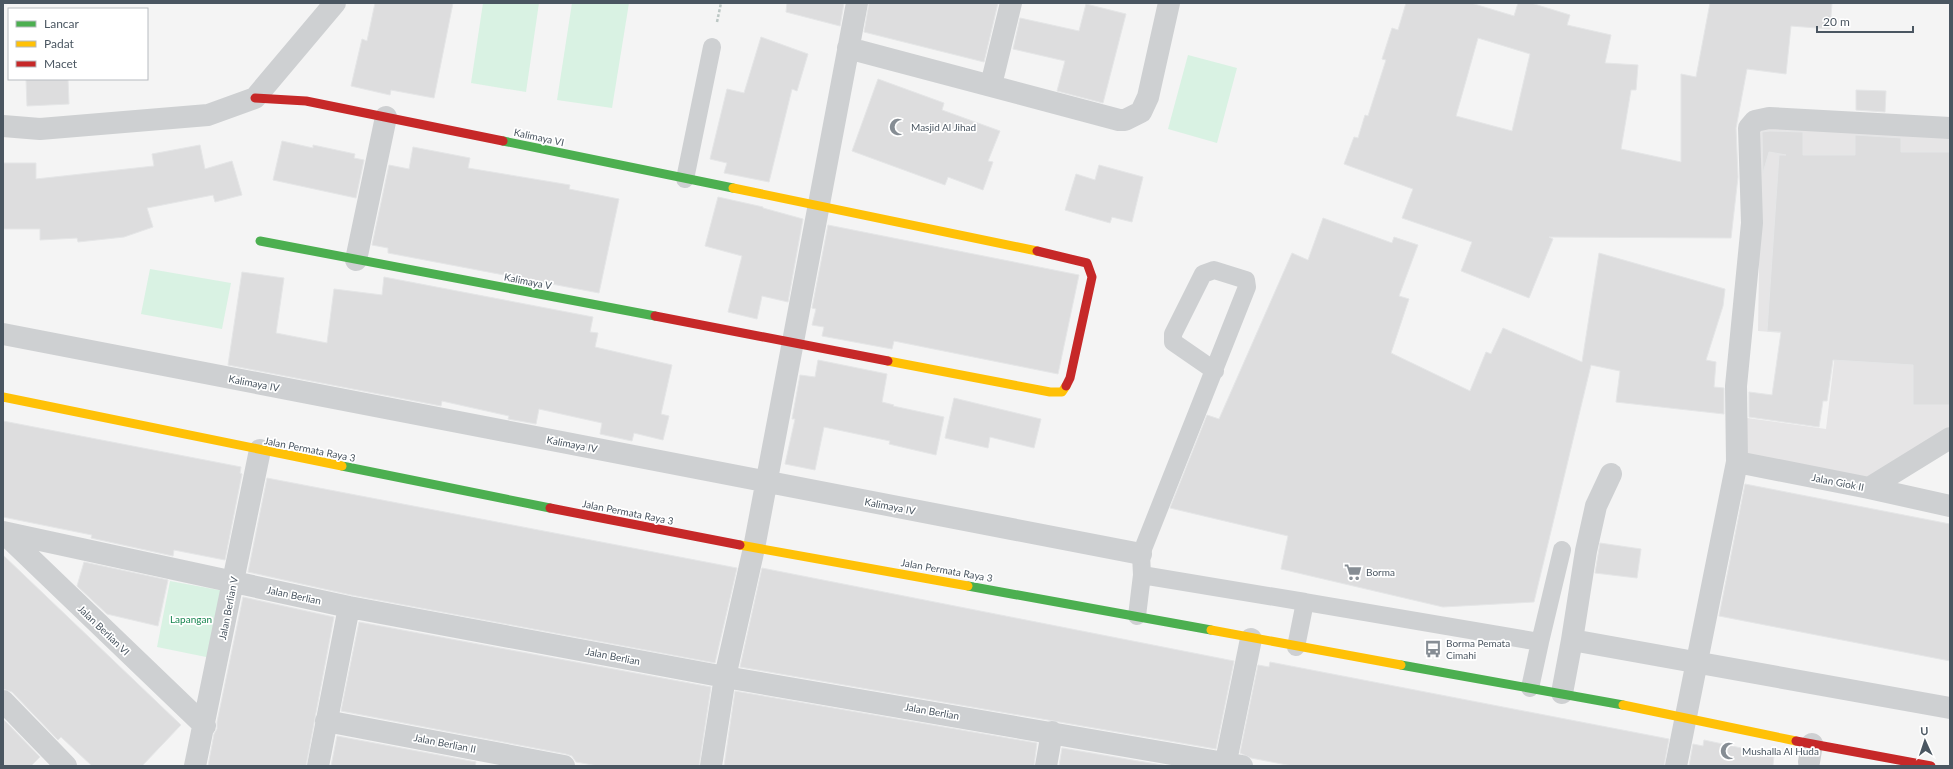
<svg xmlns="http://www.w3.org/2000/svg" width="1953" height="769" font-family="Lato,sans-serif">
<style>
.education{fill:#e6e5e6}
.green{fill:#d9f2e3}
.building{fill:#ddddde;stroke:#e5e6e7;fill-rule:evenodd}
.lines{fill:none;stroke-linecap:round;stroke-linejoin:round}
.path{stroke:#bcc7c4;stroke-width:2.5;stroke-dasharray:3 2;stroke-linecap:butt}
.lane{stroke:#ced0d2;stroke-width:18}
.street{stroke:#ced0d2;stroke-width:22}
.fast{stroke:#4caf50;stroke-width:9}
.slow{stroke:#ffc107;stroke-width:9}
.jam{stroke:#c62828;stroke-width:9}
.labels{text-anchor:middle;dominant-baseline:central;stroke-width:3.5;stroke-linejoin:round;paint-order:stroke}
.poi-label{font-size:10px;fill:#4a5661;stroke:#fff;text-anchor:start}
.street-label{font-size:10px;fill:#4a5661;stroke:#fff}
.park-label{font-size:10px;fill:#17864f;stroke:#fff}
</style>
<rect width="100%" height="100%" fill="#f4f4f4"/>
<path class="education" d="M1754 125 1950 133V426L1867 478 1746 455 1747 418 1826 429 1837 337 1758 331 1759 270 1756 236Z"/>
<path class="green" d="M483 3H539L526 92 471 83Z
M572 3H629L612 108 557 100Z
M1188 55 1237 68 1217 143 1168 129Z
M150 269 231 283 222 329 141 314Z
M170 581 224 591 211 658 157 647Z"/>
<path class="building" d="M375 3H453L434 98 391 90 390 95 351 86 362 39 367 41Z
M787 3H844L840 26 786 12Z
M869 3H998L984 62 864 32Z
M1406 3H1471L1514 16 1518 3H1531L1570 15 1567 25 1611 35 1605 63 1638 65 1636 90H1631L1621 149 1681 162V74L1696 77 1710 3H1832L1830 29 1791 26 1786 74 1747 69 1736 128 1738 177 1731 238 1549 237 1553 239 1529 298 1461 271 1472 242 1402 218 1413 189 1344 164 1354 137 1358 138 1365 115 1368 116 1386 60 1382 59 1392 28 1398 30ZM1478 38 1530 54 1512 131 1456 116Z
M1086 4 1126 14 1103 103 1057 91 1065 61 1013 49 1020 18 1079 31Z
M761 37 808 54 797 91 792 89 769 182 724 173 727 163 710 159 727 89 744 93Z
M26 79H68L69 104 27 106Z
M878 79 944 103 942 110 1000 131 988 161 993 162 983 190 948 177 945 185 852 151Z
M1856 90 1886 91 1885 112 1856 110Z
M1770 131 1803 132V155H1855V135L1901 138V152H1950V405H1913V365L1833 360 1827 401H1823L1819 427 1749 417V392L1772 395 1781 332 1767 331 1779 155H1786L1769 152 1763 173 1762 132Z
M282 141 313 148V145L355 154 354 158 364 160 356 198 273 180Z
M200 145 205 169 232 161 242 195 215 202 213 195 147 208 153 227 124 237 78 242 77 238 40 240V229H3V163H36V179L154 166 152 154Z
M413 147 470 158 468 168 570 185 569 189 619 199 599 293 388 253V248L372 245 389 165 409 169Z
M1099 165 1143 177 1132 222 1112 217 1110 223 1065 210 1076 174 1095 180Z
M718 197 763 207V208L803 219 788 302 762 296 757 319 728 312 742 256 705 246Z
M1323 218 1392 243 1394 237 1418 245 1399 296 1409 299 1391 353 1470 391 1486 352 1491 354 1503 328 1582 362 1599 253 1725 289 1723 306 1706 360 1716 362 1714 387 1724 388V414L1616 402 1620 371 1591 365 1534 602 1443 607 1281 569 1288 536 1170 508 1207 415 1219 419 1292 253 1308 260Z
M828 225 1079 275 1058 374 894 341 892 349 822 336 824 327 812 325 816 309 812 308Z
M242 272 284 278 276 333 327 343 334 289 382 295 384 277 593 317 590 332 598 333 595 347 672 365 661 414 669 416 663 440 634 433 632 441 600 434 602 423 539 409 536 424 508 419 509 416 442 401 441 406 228 365Z
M818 360 887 374 882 402 894 405 893 406 944 417 936 455 889 444 890 441 824 427 815 470 785 464 795 419H792L800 375 815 377Z
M954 398 1041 419 1034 448 990 437 988 448 945 438Z
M3 421 241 467 240 473 242 474 225 560 174 550 173 556 91 538 92 535 3 517Z
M267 478 737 568 715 663 351 595 248 572Z
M1745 484 1950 524V661L1719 616Z
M1600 543 1641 549 1637 578 1595 573Z
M3 555 181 725 142 766H92L61 737 58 740 12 692 3 689Z
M84 562 168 580 158 626 107 614 77 586Z
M762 568 1234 661 1216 749 740 667Z
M243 597 334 617 306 766H208L214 734 217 729V722Z
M359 622 711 687 699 766H598L576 762 572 756 566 754 341 711Z
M1270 662 1669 739 1664 766H1292L1251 758 1240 753 1258 665 1269 667Z
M735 691 1037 743 1034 766H724Z
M3 719 40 757 31 766H3Z
M337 736 476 762 475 766H331Z
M1704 740 1774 755 1773 766H1689L1693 744 1703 746Z
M1062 748 1168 766H1059Z"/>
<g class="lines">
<path class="path" d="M717 22 721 3"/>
<path class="lane" d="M685 179 712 47
M1142 575 1305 602
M1137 616 1142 575 1141 554 1247 287 1246 280 1214 270 1203 274 1173 334V342L1215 371
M1540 642 1562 550
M1296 647 1305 602 1540 642 1530 688"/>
<path class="street" d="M848 48 1119 120H1125L1141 112 1148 97 1169 3
M991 85 1011 3
M3 126 40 129 208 115 255 98 335 3
M356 260 386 117
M3 334 1141 554
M1737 462 1869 488 1950 438
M1869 488 1950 506
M3 532 349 607 725 677 1242 766
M4 533 205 726
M1572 640 1950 708
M1562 693 1572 640 1586 551 1596 506 1611 474
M3 701 66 766
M326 721 564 766
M1809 762 1812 744
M195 766 260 450
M318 766 349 607
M711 766 725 677 754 548 857 3
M1046 766 1052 732
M1225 766 1251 639
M1676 766 1737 462 1736 386 1752 223 1749 128 1755 121 1769 118 1950 128"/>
<path class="fast" d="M503 141 733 188
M260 241 655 316
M342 466 550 508
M968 586 1211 630
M1401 665 1623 705"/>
<path class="slow" d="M733 188 1037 251
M888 361 1050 392H1062L1066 386
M3 397 342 466
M740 545 968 586
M1211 630 1401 665
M1623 705 1796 741"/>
<path class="jam" d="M255 98 306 101 503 141
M1037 251 1087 263 1092 277 1070 378 1066 386
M655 316 888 361
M550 508 740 545
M1796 741 1931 766"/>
</g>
<defs>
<g id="mosque-bare" transform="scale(1.38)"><path d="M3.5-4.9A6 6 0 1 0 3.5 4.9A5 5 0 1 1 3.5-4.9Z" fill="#868d94" stroke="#fff" stroke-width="2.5" paint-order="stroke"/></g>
<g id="supermarket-bare" transform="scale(1.38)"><path d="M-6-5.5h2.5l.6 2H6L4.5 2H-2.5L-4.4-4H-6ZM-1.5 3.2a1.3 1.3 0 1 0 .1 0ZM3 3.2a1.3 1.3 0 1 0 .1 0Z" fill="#868d94" stroke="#fff" stroke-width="2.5" paint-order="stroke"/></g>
<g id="bus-bare" transform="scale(1.38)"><path d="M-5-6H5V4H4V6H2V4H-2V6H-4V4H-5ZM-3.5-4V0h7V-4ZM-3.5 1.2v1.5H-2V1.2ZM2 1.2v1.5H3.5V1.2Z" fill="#868d94" stroke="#fff" stroke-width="2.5" paint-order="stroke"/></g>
</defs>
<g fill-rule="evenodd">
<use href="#mosque-bare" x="898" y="127"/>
<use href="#supermarket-bare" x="1353" y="572"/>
<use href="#bus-bare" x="1433" y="649"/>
<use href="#mosque-bare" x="1729" y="751"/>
</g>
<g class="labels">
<g class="poi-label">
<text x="911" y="127">Masjid Al Jihad</text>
<text x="1366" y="572">Borma</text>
<text x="1446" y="643">Borma Pemata<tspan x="1446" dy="12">Cimahi</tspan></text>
<text x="1742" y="751">Mushalla Al Huda</text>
</g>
<g class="street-label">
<text transform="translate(539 137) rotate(12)">Kalimaya VI</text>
<text transform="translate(528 281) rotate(11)">Kalimaya V</text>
<text transform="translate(254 383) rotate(11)">Kalimaya IV</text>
<text transform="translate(572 444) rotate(11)">Kalimaya IV</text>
<text transform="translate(310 449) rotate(11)">Jalan Permata Raya 3</text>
<text transform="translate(1838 482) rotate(11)">Jalan Giok II</text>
<text transform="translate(890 506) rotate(11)">Kalimaya IV</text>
<text transform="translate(628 512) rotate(11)">Jalan Permata Raya 3</text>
<text transform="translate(947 570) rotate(10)">Jalan Permata Raya 3</text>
<text transform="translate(294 595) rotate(12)">Jalan Berlian</text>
<text transform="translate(228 608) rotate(-79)">Jalan Berlian V</text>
<text transform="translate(104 630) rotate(44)">Jalan Berlian VI</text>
<text transform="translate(613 656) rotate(11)">Jalan Berlian</text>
<text transform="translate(932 711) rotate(10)">Jalan Berlian</text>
<text transform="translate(445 743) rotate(11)">Jalan Berlian II</text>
</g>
<g class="park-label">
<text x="191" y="619">Lapangan</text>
</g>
</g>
<rect width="1953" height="769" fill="none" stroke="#4a5661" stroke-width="8"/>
<rect x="8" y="8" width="140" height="72" fill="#ffffff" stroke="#b7bbc0"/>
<rect x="16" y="21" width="20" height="6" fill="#4caf50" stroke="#b7bbc0"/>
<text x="44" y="28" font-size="12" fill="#4a5661">Lancar</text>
<rect x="16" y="41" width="20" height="6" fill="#ffc107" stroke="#b7bbc0"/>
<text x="44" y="48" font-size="12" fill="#4a5661">Padat</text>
<rect x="16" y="61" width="20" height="6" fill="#c62828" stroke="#b7bbc0"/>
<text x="44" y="68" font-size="12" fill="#4a5661">Macet</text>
<g transform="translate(1925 741) rotate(357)" stroke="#ffffff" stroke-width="3" paint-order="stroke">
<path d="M0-3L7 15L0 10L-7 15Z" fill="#4a5661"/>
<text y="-6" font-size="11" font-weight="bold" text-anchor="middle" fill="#4a5661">U</text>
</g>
<path d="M1817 26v6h96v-6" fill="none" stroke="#4a5661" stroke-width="2"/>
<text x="1823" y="26" font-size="12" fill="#4a5661" stroke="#ffffff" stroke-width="3" paint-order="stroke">20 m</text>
</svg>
